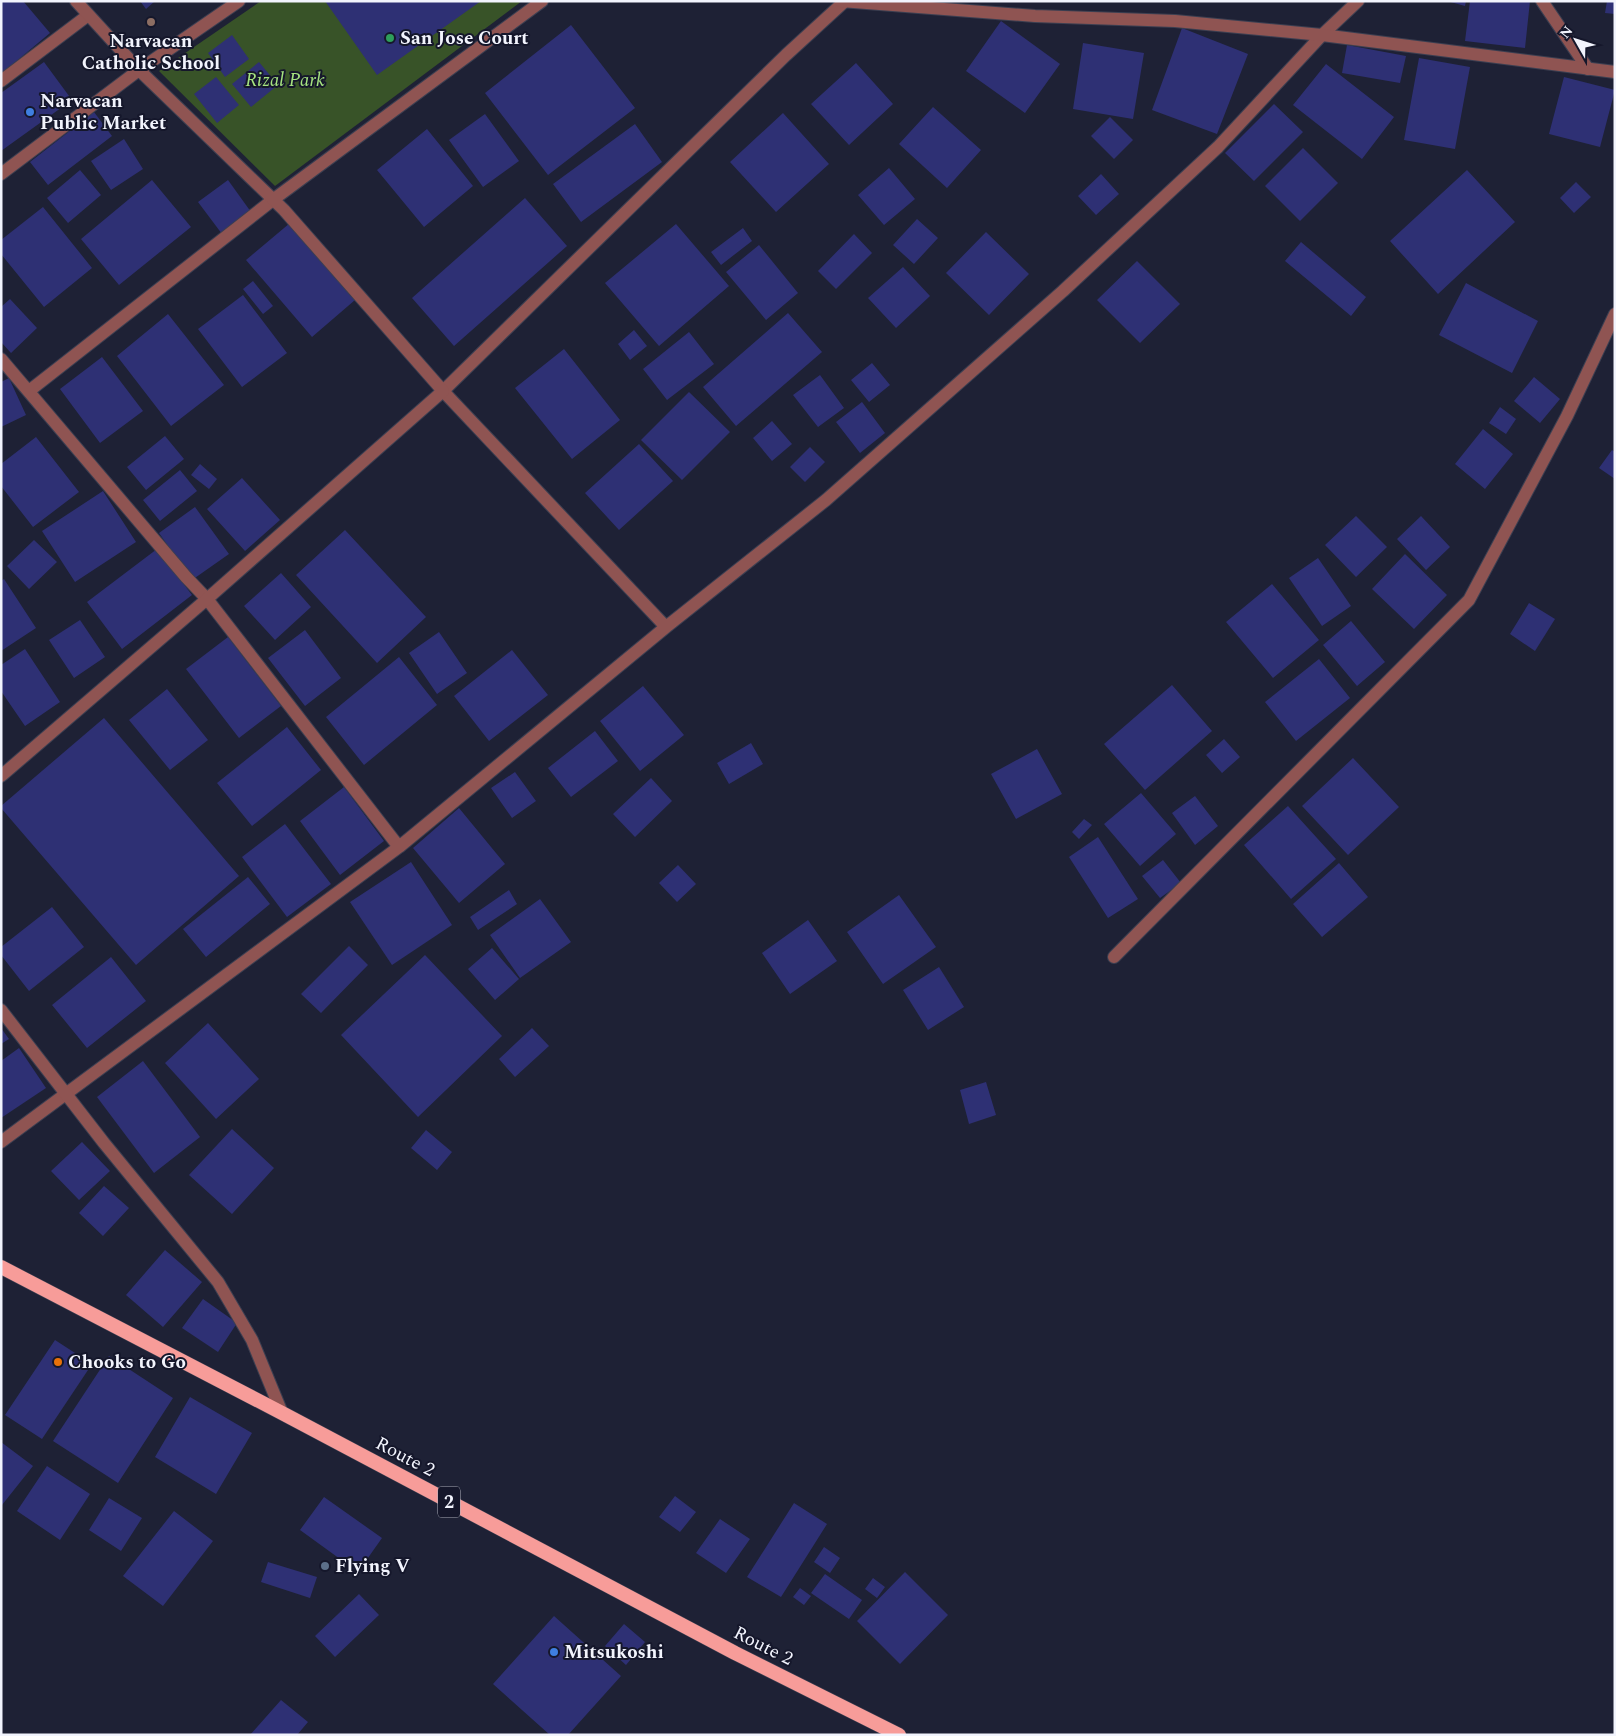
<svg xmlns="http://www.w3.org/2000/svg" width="1616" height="1736" font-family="Spectral,serif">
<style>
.green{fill:#385328}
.building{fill:#2e3074}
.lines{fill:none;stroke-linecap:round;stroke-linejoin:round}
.service-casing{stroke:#3c3f51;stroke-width:14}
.minor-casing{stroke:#3c3f51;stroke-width:14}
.tertiary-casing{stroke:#3c3f51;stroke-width:14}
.trunk-casing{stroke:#3c3f51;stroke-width:15}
.service{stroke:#8f5452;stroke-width:12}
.minor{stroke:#8f5452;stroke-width:12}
.tertiary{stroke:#8f5452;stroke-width:12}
.trunk{stroke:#f79c99;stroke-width:14}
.education-dot{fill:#8d6e63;stroke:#15172b;stroke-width:2}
.leisure-dot{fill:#2e9e5b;stroke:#15172b;stroke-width:2}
.shop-dot{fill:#3f7fe0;stroke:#15172b;stroke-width:2}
.food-dot{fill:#e8710a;stroke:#15172b;stroke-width:2}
.service-dot{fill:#5c6f8a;stroke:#15172b;stroke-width:2}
.labels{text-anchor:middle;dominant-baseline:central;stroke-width:4;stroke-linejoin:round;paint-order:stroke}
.shield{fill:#15172b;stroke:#b0b2be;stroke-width:1}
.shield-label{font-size:18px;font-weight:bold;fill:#f2f4fd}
.poi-label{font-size:19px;font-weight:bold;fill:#f2f4fd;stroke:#15172b;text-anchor:start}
.park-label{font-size:19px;font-style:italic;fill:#a6e480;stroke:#15172b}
.street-label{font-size:19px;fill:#f2f4fd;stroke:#15172b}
</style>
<rect width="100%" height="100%" fill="#1e2135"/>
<path class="green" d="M261 1H522L275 186 159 71Z"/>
<path class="building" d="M1 1H23L50 33 1 74Z
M140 1H155L146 9Z
M325 1H481L377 75Z
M1447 1H1466L1465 6Z
M1470 1H1530L1525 48 1465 41Z
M1607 1H1615V14L1605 13Z
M1001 21 1060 64 1025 113 966 71Z
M571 25 635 108 548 175 485 93Z
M1182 28 1248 54 1217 134 1152 110Z
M232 35 249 59 225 77 208 53Z
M1083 43 1144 53 1133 119 1073 109Z
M1347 45 1406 56 1400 83 1342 73Z
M1419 58 1470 67 1455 149 1404 140Z
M44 62 72 100 1 151V93Z
M259 62 278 85 251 107 232 84Z
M856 63 893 104 849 145 811 104Z
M1326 64 1394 117 1362 159 1293 105Z
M216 77 239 105 217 123 194 94Z
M1564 77 1615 90 1600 147 1549 134Z
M1274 104 1303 132 1254 181 1225 153Z
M933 107 981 150 947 188 899 144Z
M94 112 112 136 48 185 30 162Z
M783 113 829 164 776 212 730 162Z
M485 114 519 161 483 187 449 140Z
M1110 117 1133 140 1114 159 1091 136Z
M635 124 662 162 581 222 553 184Z
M427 129 473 186 424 227 377 170Z
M124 139 143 169 111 190 91 161Z
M1303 148 1338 183 1300 221 1265 186Z
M889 168 915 199 884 225 858 195Z
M80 170 101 195 68 223 47 198Z
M1467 170 1515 222 1438 294 1390 241Z
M1101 174 1119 194 1096 215 1078 196Z
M152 180 191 227 119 285 81 239Z
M228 180 251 212 222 234 198 202Z
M1576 182 1591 197 1574 213 1560 198Z
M525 198 567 246 454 346 412 298Z
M43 207 92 268 44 307 1 254V240Z
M917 219 938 238 914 264 893 245Z
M290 223 355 300 312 337 246 260Z
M676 224 729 286 659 346 605 283Z
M743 228 752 241 721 265 711 252Z
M986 232 1029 274 989 315 946 273Z
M854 234 872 253 836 289 818 271Z
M1301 242 1366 297 1351 316 1285 261Z
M759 245 798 293 766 320 726 272Z
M1137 261 1180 304 1140 343 1097 300Z
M903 267 930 296 896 328 868 298Z
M253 281 273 306 263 314 243 289Z
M1466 283 1538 321 1512 373 1439 335Z
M243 295 287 353 242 387 198 329Z
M10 299 37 328 11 353 1 342V307Z
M788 313 822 352 736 426 703 387Z
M168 314 224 385 171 426 117 356Z
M634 330 647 346 630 360 618 344Z
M689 332 714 364 667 400 643 369Z
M564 349 620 420 572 459 515 388Z
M102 357 143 411 100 443 60 389Z
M872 363 890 385 869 402 851 380Z
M820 375 844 408 818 427 793 395Z
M1534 377 1560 399 1540 423 1514 401Z
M9 378 26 415 1 427V382Z
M689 392 730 432 682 480 641 440Z
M862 402 885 433 860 453 836 422Z
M1500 407 1516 419 1506 434 1489 423Z
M772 421 792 444 772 461 753 438Z
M1483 429 1513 454 1485 489 1455 464Z
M165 436 184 459 146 490 127 467Z
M36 437 79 492 33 527 1 486V464Z
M639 444 673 481 619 530 585 493Z
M810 447 825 462 805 482 790 467Z
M1612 450 1615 452V479L1599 468Z
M200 464 217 479 209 489 191 475Z
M180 470 197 491 160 521 143 500Z
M242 478 280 520 245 551 207 509Z
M103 491 136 542 75 582 42 531Z
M195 507 229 554 192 580 159 533Z
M1356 516 1387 547 1356 577 1325 545Z
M1421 516 1450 547 1426 570 1397 539Z
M345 530 426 617 377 663 296 575Z
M34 540 57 562 29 589 7 566Z
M157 549 192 595 122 649 87 602Z
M1405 554 1447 595 1414 629 1372 589Z
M1318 558 1351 606 1322 626 1289 578Z
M281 573 311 607 275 640 244 606Z
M4 579 36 628 1 651V581Z
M1272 584 1319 640 1273 678 1226 622Z
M1529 603 1555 619 1535 651 1510 634Z
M80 620 105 657 74 678 49 640Z
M1351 621 1385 662 1357 686 1323 645Z
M305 630 341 678 305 706 268 658Z
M439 632 467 673 437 694 409 653Z
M228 637 281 706 239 738 186 669Z
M25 649 60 702 25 726 1 691V665Z
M512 650 548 695 489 741 454 696Z
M399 657 437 705 364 765 326 717Z
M1319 659 1350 698 1296 741 1265 702Z
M1172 685 1212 731 1145 790 1104 744Z
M643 686 684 735 640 771 600 721Z
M167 689 208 740 170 770 129 720Z
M104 718 239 876 136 965 1 808V806Z
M287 727 321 770 252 826 217 783Z
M595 731 618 761 571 797 548 768Z
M1224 739 1240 757 1222 773 1206 755Z
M751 743 763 764 729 784 717 763Z
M1037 749 1062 794 1016 819 991 774Z
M1353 758 1399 807 1348 855 1302 806Z
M515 772 536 801 512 818 491 788Z
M651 778 672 801 635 837 613 814Z
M344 787 384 841 340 875 300 821Z
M1141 793 1176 834 1140 866 1104 824Z
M1195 796 1218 826 1195 845 1172 813Z
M1288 806 1336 859 1291 899 1244 845Z
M459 808 505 864 459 903 413 848Z
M1084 819 1092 825 1079 839 1072 832Z
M285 824 331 884 287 917 242 857Z
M1098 837 1138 899 1108 918 1069 857Z
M1163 860 1181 883 1160 898 1142 876Z
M411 862 452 925 392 965 350 902Z
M1339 863 1368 897 1322 937 1293 904Z
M678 865 696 884 677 902 659 883Z
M248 877 270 904 206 957 183 929Z
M509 890 517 904 478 930 470 917Z
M899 895 936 947 883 984 847 932Z
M540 899 571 942 520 978 490 935Z
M52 907 84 947 29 991 1 955V947Z
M808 920 837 961 790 994 762 953Z
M349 946 368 965 321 1013 301 994Z
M492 948 519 979 495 1000 468 969Z
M425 955 502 1036 418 1117 341 1035Z
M111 957 146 1001 87 1048 52 1005Z
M939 967 964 1007 928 1030 903 990Z
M208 1023 259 1079 216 1119 165 1063Z
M1 1028 9 1039 1 1044Z
M532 1028 549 1046 515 1077 499 1059Z
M19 1048 46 1088 1 1118V1061Z
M143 1061 200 1137 154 1173 97 1097Z
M986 1082 996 1115 969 1124 960 1090Z
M232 1129 274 1168 232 1214 189 1175Z
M426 1130 452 1152 437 1170 411 1148Z
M82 1142 110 1171 79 1200 51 1171Z
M104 1186 129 1208 103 1236 79 1213Z
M165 1250 202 1282 163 1327 126 1295Z
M203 1299 237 1323 218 1352 182 1328Z
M55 1340 92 1364 42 1439 5 1415Z
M109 1356 173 1398 118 1483 53 1441Z
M190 1397 252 1433 216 1494 155 1457Z
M1 1442 33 1466 2 1505 1 1504Z
M47 1466 90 1494 60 1540 17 1511Z
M675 1496 696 1512 680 1532 659 1517Z
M324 1497 382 1538 358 1572 300 1530Z
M109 1498 142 1518 121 1551 89 1530Z
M794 1503 827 1524 781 1597 747 1577Z
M174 1511 213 1541 163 1606 123 1576Z
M720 1519 750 1539 726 1573 696 1553Z
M824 1547 840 1558 830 1573 814 1562Z
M268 1562 317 1577 310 1598 261 1582Z
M905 1572 948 1615 900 1664 857 1621Z
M825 1574 862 1600 849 1619 811 1593Z
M873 1578 885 1587 877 1598 865 1589Z
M800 1588 811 1596 804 1605 793 1597Z
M359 1594 379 1615 335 1657 315 1636Z
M554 1616 621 1676 568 1735H550L493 1684Z
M624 1624 645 1642 626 1665 605 1646Z
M281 1700 308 1722 297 1735H250Z"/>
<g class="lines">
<g class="service-casing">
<path id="service" d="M1 81 87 16"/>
</g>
<g class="minor-casing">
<path id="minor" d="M1542 1 1588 69
M1 174 139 70 239 1
M1 359 186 577 207 599 399 847 666 627 443 391 786 55 845 1
M29 391 274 199
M666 627 826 500 1063 291 1218 147 1322 35 1358 1
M1114 957 1469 600 1567 416 1615 314
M1 1142 399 847"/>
</g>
<g class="tertiary-casing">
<path id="tertiary" d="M841 1 1035 16 1175 21 1322 35 1615 72
M274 199 542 1
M1 776 207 599 443 391 284 210 139 70 76 1
M1 1010 104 1143 218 1282 252 1340 282 1413"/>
</g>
<g class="trunk-casing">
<path id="trunk" d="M1 1267 282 1413 735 1653 899 1735"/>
</g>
<use href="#service" class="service"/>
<use href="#minor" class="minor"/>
<use href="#tertiary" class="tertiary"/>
<use href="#trunk" class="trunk"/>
</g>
<circle class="education-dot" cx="151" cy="22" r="5"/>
<circle class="leisure-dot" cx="390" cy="38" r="5"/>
<g class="shop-dot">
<circle cx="30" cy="112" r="5"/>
<circle cx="554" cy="1652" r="5"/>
</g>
<circle class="food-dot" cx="58" cy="1362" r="5"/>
<circle class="service-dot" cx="325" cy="1566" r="5"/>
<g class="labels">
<rect class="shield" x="438" y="1486.5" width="22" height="31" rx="4"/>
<g class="shield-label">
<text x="449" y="1502">2</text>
</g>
<g class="poi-label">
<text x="400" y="38">San Jose Court</text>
<text x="151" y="41" text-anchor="middle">Narvacan<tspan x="151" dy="22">Catholic School</tspan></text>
<text x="40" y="101">Narvacan<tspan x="40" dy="22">Public Market</tspan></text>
<text x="68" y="1362">Chooks to Go</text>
<text x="335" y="1566">Flying V</text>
<text x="564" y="1652">Mitsukoshi</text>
</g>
<g class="park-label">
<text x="285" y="80">Rizal Park</text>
</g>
<g class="street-label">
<text transform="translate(405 1457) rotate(28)">Route 2</text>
<text transform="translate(763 1646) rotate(27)">Route 2</text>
</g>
</g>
<rect width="1616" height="1736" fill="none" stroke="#f2f4fd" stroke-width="5"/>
<g transform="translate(1576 40) rotate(309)" stroke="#15172b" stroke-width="4" paint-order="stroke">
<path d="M0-4L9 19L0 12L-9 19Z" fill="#f2f4fd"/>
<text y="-8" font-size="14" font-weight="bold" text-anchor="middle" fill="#f2f4fd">N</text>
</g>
</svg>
